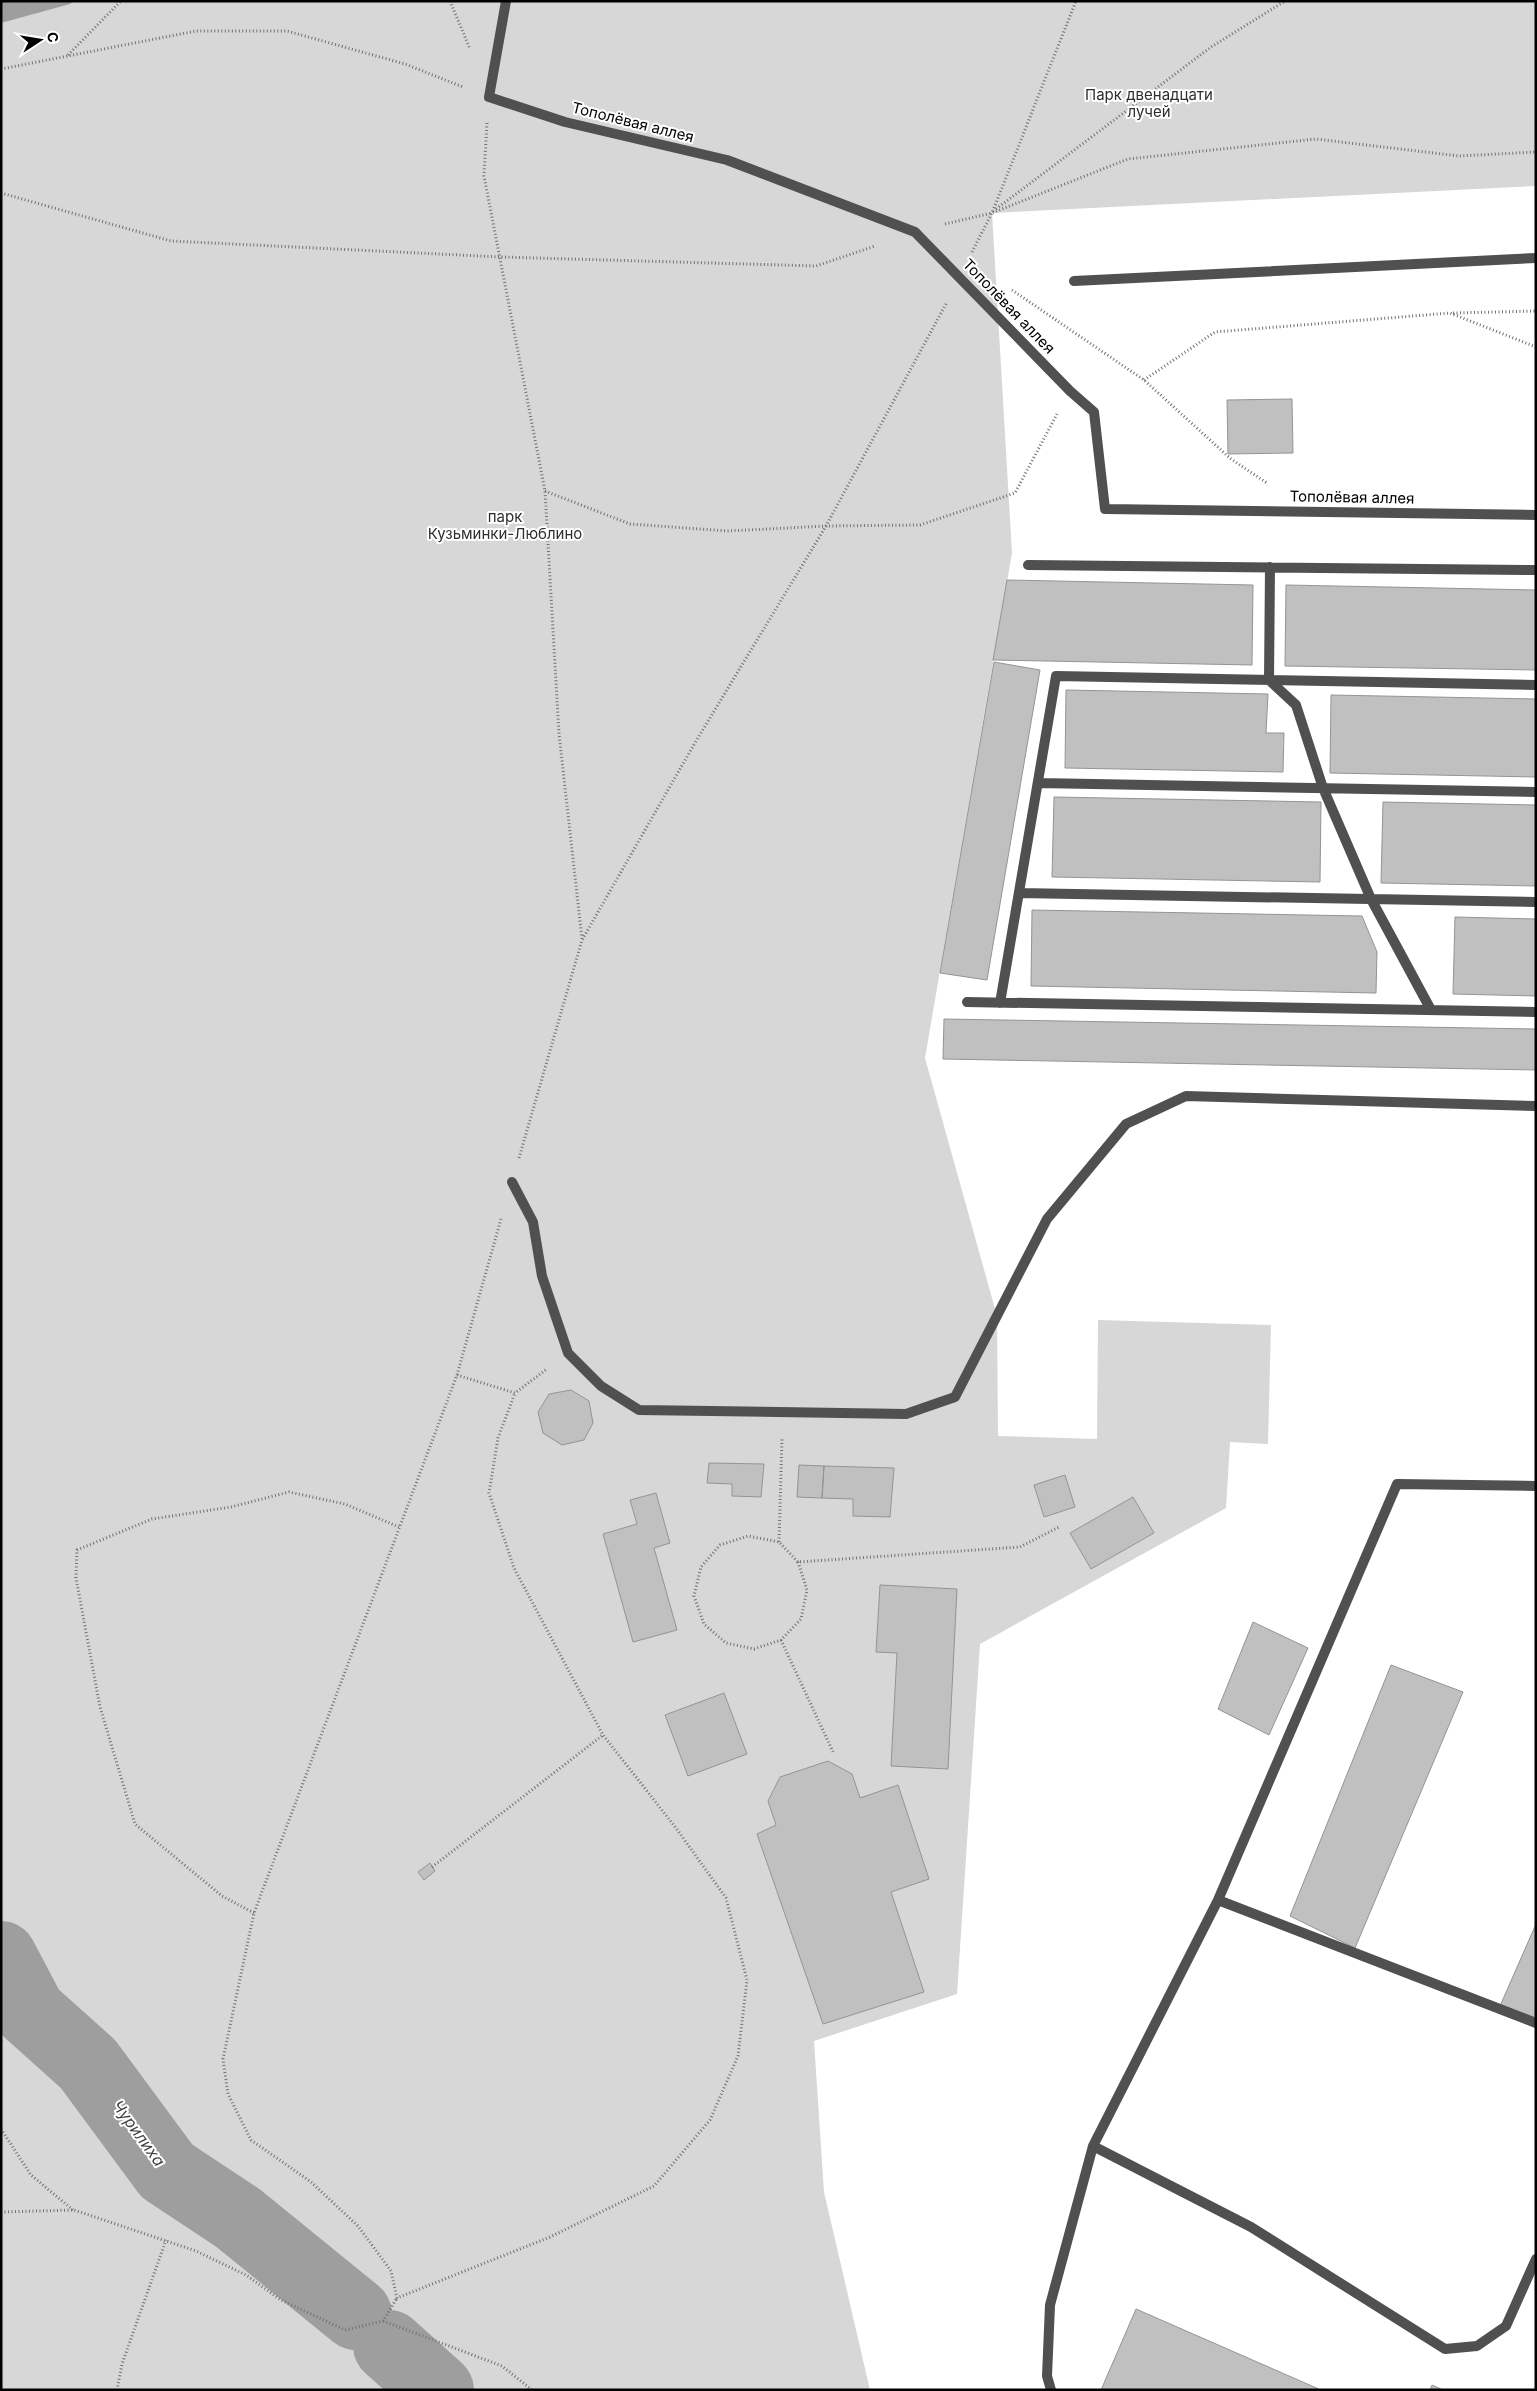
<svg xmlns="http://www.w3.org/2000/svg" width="1537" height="2391" font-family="Inter,sans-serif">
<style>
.green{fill:#d7d7d7}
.water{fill:#9e9e9e}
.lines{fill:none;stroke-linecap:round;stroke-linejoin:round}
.river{stroke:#9e9e9e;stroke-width:72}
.building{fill:#c0c0c0;stroke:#949494}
.path{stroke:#727272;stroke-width:3;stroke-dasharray:1 2.5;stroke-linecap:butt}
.service{stroke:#505050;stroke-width:10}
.minor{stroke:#505050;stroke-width:10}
.labels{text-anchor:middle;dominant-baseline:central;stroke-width:4;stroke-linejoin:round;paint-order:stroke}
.park-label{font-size:15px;fill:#2e2e2e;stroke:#fff}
.street-label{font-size:15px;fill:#000;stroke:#fff}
.water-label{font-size:16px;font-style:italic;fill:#3f3f3f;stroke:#fff}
</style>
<rect width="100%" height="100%" fill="#fff"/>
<path class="green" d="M1 1H1536V186L992 213 1012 553 925 1058 997 1316 998 1436 1097 1439 1098 1320 1271 1325 1268 1444 1230 1442 1226 1508 980 1644 957 1994 814 2041 824 2192 870 2390H1Z"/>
<path class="water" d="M1 1H73L70 4 1 23Z"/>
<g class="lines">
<path class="river" d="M1 1957 30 2012 88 2064 167 2171 238 2218 356 2314
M389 2346 438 2390"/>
</g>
<path class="building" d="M1292 399 1293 453 1228 454 1227 400Z
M1007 580 1253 585 1252 665 993 660Z
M1286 585 1536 590V670L1285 666Z
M994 662 1040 670 987 980 940 973Z
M1066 690 1268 694 1266 733H1284L1283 772 1065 768Z
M1331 695 1536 699V777L1330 773Z
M1054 797 1321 802 1320 882 1052 877Z
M1383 802 1536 805V886L1381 883Z
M1032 910 1362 916 1377 952 1376 993 1031 986Z
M1455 917 1536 919V996L1453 994Z
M944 1019 1536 1029V1070L943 1059Z
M571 1390 589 1401 593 1423 584 1440 562 1445 543 1433 538 1412 549 1394Z
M709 1463 764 1464 761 1497 732 1496V1484L707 1483Z
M799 1465 824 1466 822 1498 797 1497Z
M824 1466 894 1468 890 1517 853 1516V1499L822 1498Z
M1065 1475 1075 1507 1044 1517 1034 1485Z
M656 1493 670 1543 654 1548 677 1630 633 1642 603 1534 637 1524 630 1500Z
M1133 1497 1154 1533 1091 1569 1070 1533Z
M880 1585 957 1589 948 1769 891 1766 897 1653 876 1652Z
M1253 1622 1308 1648 1269 1735 1218 1709Z
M1391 1665 1463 1692 1355 1948 1290 1916Z
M724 1693 747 1754 688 1776 665 1715Z
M828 1761 852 1774 860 1798 898 1785 929 1879 891 1892 924 1992 823 2024 757 1834 776 1825 768 1801 780 1777Z
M430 1863 435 1871 424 1880 418 1872Z
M1536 1924V2025L1500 2006Z
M1136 2309 1321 2390H1101Z
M1432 2385 1443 2390H1430Z"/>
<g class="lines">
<path class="path" d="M450 1 470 49
M68 55 121 1
M1 69 196 31H287L405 64 463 87
M487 123 484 176 545 491 559 734 582 939
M1 193 171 241 501 257 816 266 875 246
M996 209 1211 47 1285 1
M945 224 992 213 1128 159 1316 139 1459 156 1536 152
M972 252 992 213 1076 1
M1012 290 1144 380 1231 459 1267 483
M1453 313 1536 311
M1144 380 1215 332 1450 313 1536 347
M545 491 630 524 727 531 826 526 920 525 1015 493 1057 414
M519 1158 582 940 696 741 826 526 947 302
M501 1219 457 1375 254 1913 223 2059 228 2094 251 2140 311 2182 358 2226 391 2271 397 2298 550 2237 654 2186 710 2120 738 2056 747 1980 726 1898 676 1828 603 1735 514 1568 489 1493 498 1438 515 1393
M457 1375 515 1393 547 1369
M779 1542 782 1438
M798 1562 807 1590 801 1619 781 1640 754 1649 726 1643 704 1624 694 1596 701 1567 720 1545 748 1536 779 1542 798 1562 1020 1547 1059 1527
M781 1640 834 1754
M432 1867 603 1735
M254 1913 222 1896 135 1824 100 1707 76 1578 77 1550 152 1519 231 1507 289 1492 345 1504 399 1527
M1 2040 3 2038
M1 2129 31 2175 73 2210
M1 2212 74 2210 196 2251 246 2275 281 2300 345 2330 383 2321 397 2298
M383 2321 502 2366 532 2390
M117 2390 122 2364 166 2240"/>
<path class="service" d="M1074 281 1536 258
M1028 565 1536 570
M1270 567 1269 680 1296 705 1323 788 1371 899 1431 1010
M1038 783 1536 792
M1019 893 1536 902
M967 1002 1536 1012
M1000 1003 1056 676 1536 685
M512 1182 533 1222 542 1276 568 1353 601 1386 639 1410 906 1414 955 1397 1047 1219 1126 1124 1186 1096 1536 1106
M1218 1900 1536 2023
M1093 2146 1251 2227 1445 2349 1477 2346 1506 2326 1536 2259
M1051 2390 1047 2376 1050 2305 1093 2146 1218 1900 1397 1484 1536 1486"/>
<path class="minor" d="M506 1 489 97 565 122 727 160 915 232 1070 391 1094 412 1105 509 1536 515"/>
</g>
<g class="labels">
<g class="park-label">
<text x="1149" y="94">Парк двенадцати<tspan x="1149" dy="17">лучей</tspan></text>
<text x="505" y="516">парк<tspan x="505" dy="17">Кузьминки-Люблино</tspan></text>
</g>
<g class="street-label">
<text transform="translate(633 122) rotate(14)">Тополёвая аллея</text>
<text transform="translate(1009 306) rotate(46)">Тополёвая аллея</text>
<text transform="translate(1352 497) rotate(1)">Тополёвая аллея</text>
</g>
<g class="water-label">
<text transform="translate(139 2133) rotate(54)">Чурилиха</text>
</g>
</g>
<rect width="1537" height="2391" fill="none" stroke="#000000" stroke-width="5"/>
<g transform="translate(40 40) rotate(78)" stroke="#ffffff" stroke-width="4" paint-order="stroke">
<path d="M0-4L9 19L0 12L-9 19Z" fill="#000000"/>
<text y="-8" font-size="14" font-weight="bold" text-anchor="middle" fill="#000000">С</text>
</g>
</svg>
